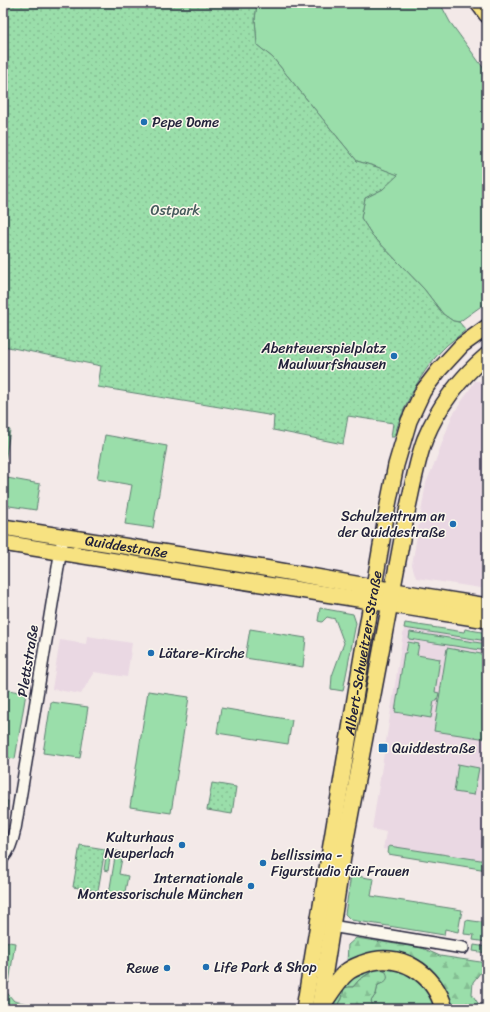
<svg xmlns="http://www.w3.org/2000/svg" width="490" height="1012" font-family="Sriracha,sans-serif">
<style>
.built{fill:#ead8e3}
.green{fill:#9adeaa;stroke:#5e8072}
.forest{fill:url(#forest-firs);stroke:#5e8072}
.park{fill:url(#park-dots);stroke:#5e8072}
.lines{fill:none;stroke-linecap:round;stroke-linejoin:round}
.minor-casing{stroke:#22223b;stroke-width:14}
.major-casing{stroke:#22223b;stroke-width:18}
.highway-casing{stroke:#22223b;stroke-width:20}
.minor{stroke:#fbf7ec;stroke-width:11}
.major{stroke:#f7e281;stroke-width:15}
.highway{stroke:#f7e281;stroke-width:17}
.poi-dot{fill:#1f6fb2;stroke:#fbf7ec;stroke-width:1.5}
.labels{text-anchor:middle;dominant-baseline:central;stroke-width:3;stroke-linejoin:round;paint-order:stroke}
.poi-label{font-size:14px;fill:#22223b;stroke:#fbf7ec;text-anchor:start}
.park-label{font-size:14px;fill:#465a5c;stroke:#fbf7ec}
.street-label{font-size:14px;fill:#22223b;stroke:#fbf7ec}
</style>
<defs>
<pattern id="forest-firs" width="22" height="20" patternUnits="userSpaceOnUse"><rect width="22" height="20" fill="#9adeaa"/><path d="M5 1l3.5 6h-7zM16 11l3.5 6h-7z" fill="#84be93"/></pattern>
<pattern id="park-dots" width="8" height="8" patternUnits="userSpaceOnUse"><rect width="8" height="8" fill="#9adeaa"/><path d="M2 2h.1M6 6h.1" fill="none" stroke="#84be93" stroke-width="1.8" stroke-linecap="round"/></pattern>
</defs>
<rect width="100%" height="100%" fill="#f3e9e8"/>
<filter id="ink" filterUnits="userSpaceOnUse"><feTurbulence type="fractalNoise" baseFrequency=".025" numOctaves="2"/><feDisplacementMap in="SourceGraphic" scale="8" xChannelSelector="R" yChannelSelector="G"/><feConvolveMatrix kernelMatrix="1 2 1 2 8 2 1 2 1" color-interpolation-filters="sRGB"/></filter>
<g filter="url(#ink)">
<path class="built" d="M475 381H487V589L416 578 412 565 426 483 435 462 452 416Z
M404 628 487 641V865L383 849 386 832 372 829Z
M87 636 132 643 127 677 94 672 81 694 52 689 60 640 86 644Z"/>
<path class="green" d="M257 3H440L450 22 487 73V302L459 322 453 321 443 314 424 289 372 235 361 218 365 198 383 189 397 175 377 167 357 161 273 58 257 45 255 19Z
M3 428 10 430 5 462 3 461Z
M105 435 167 446 153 528 125 524 132 485 97 479Z
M7 478 40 484 36 510 3 505Z
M320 608 353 614 356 623 343 691 331 689 332 676 344 643 335 619 327 617 322 622 318 621Z
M405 623 464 632 465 629 487 633V641L404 628Z
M250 629 306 638 303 667 245 658Z
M410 632 487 644V651L409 639Z
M408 642 419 644 417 655 440 659 435 692 439 693 437 701H434L431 718 395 712 404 653H406Z
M447 648 487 655V739L434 731Z
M3 689 26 693 15 759 3 757Z
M148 691 189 697 171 813 130 807Z
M51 702 88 707 80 758 43 753Z
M221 708 292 720 288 744 217 733Z
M458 764 479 768 474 795 454 792Z
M3 800 8 801 3 837Z
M389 846 487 861V870L388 854Z
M107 850 111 851 108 871 104 870Z
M116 851 123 853 119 874 128 876 124 897 109 894Z
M351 875 374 879 371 896 462 910 458 932 445 929 444 935 351 920 345 914Z
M466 920 487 923V942L473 940 474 935 464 934Z
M3 941 15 943 9 983 3 982Z
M474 945 487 947V953L473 951Z
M393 968 416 978 428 990 436 1009H374L371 1001 376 994 378 985 385 982 372 971 359 980 353 987H349C344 994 340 1002 336 1009H334L335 1000 341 983 369 969Z"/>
<path class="forest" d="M356 938 422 948 440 956 487 963V973H480L473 982 472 994 479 1005 487 1007V1009H452L449 994 430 969 417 962 347 963 348 945Z
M376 969 381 970 386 972C390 980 385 982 378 985L376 994 371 1001 374 1009H336L342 999 344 988 349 987H353L359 980Z
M3 988 14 1001 51 1009H3Z"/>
<path class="park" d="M3 3H257L255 19 257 45 273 58 357 161 377 167 398 175 383 189 365 198 361 218 372 235 424 289 443 314 453 321 459 322 466 330C460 335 453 340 447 345 421 370 404 404 394 437H391L393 423 348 416 343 444 273 430 274 416 98 387 101 366 3 346Z
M212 783 236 787 232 814 207 810Z
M80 845 105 849 98 891 73 887Z"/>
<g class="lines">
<g class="minor-casing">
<path id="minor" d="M3 858C10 850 13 839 15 829L63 537
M325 925 463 948"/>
</g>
<g class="major-casing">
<g id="major">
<path d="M478 3 487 15"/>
<path id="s1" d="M3 527 270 569 407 593 487 606"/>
<path d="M3 543 196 574 358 599 405 607 487 620"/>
<path id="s2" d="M304 1009 361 662 388 505 396 465 409 421 423 391 439 370 462 345 487 327"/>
<path d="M319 1009 345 844 408 507C413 485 417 460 425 439 439 405 460 378 487 355"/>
</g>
</g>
<g class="highway-casing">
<path id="highway" d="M319 1009C327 998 337 980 347 972 352 968 358 966 363 964 399 950 435 973 444 1009"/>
</g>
<use href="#minor" class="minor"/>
<use href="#major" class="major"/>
<use href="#highway" class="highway"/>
</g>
</g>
<g class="poi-dot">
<circle cx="144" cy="122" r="4"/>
<circle cx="394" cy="356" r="4"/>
<circle cx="453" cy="524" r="4"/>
<circle cx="151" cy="653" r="4"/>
<rect x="378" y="743" width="10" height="10" rx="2"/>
<circle cx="182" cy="845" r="4"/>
<circle cx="263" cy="863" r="4"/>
<circle cx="251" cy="886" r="4"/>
<circle cx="206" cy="967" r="4"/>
<circle cx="167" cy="968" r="4"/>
</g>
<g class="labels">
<g class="poi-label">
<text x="152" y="122">Pepe Dome</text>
<text x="386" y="348" text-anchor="end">Abenteuerspielplatz<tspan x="386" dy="16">Maulwurfshausen</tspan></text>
<text x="445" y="516" text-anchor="end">Schulzentrum an<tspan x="445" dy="16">der Quiddestraße</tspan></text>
<text x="159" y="653">Lätare-Kirche</text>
<text x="392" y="748">Quiddestraße</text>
<text x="174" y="837" text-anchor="end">Kulturhaus<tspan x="174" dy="16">Neuperlach</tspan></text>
<text x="271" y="855">bellissima -<tspan x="271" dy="16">Figurstudio für Frauen</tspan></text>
<text x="243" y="878" text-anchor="end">Internationale<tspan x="243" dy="16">Montessorischule München</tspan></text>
<text x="214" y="967">Life Park &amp; Shop</text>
<text x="159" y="968" text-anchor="end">Rewe</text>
</g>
<g class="park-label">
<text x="175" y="210">Ostpark</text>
</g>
<g class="street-label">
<text stroke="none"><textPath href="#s1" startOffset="125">Quiddestraße</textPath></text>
<text stroke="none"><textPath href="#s2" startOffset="361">Albert-Schweitzer-Straße</textPath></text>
<text transform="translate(28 661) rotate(-81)">Plettstraße</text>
</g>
</g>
<rect width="490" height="1012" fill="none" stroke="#fbf7ec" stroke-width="16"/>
<rect x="8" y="8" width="474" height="996" fill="none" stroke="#22223b" stroke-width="1.5" filter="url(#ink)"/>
</svg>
